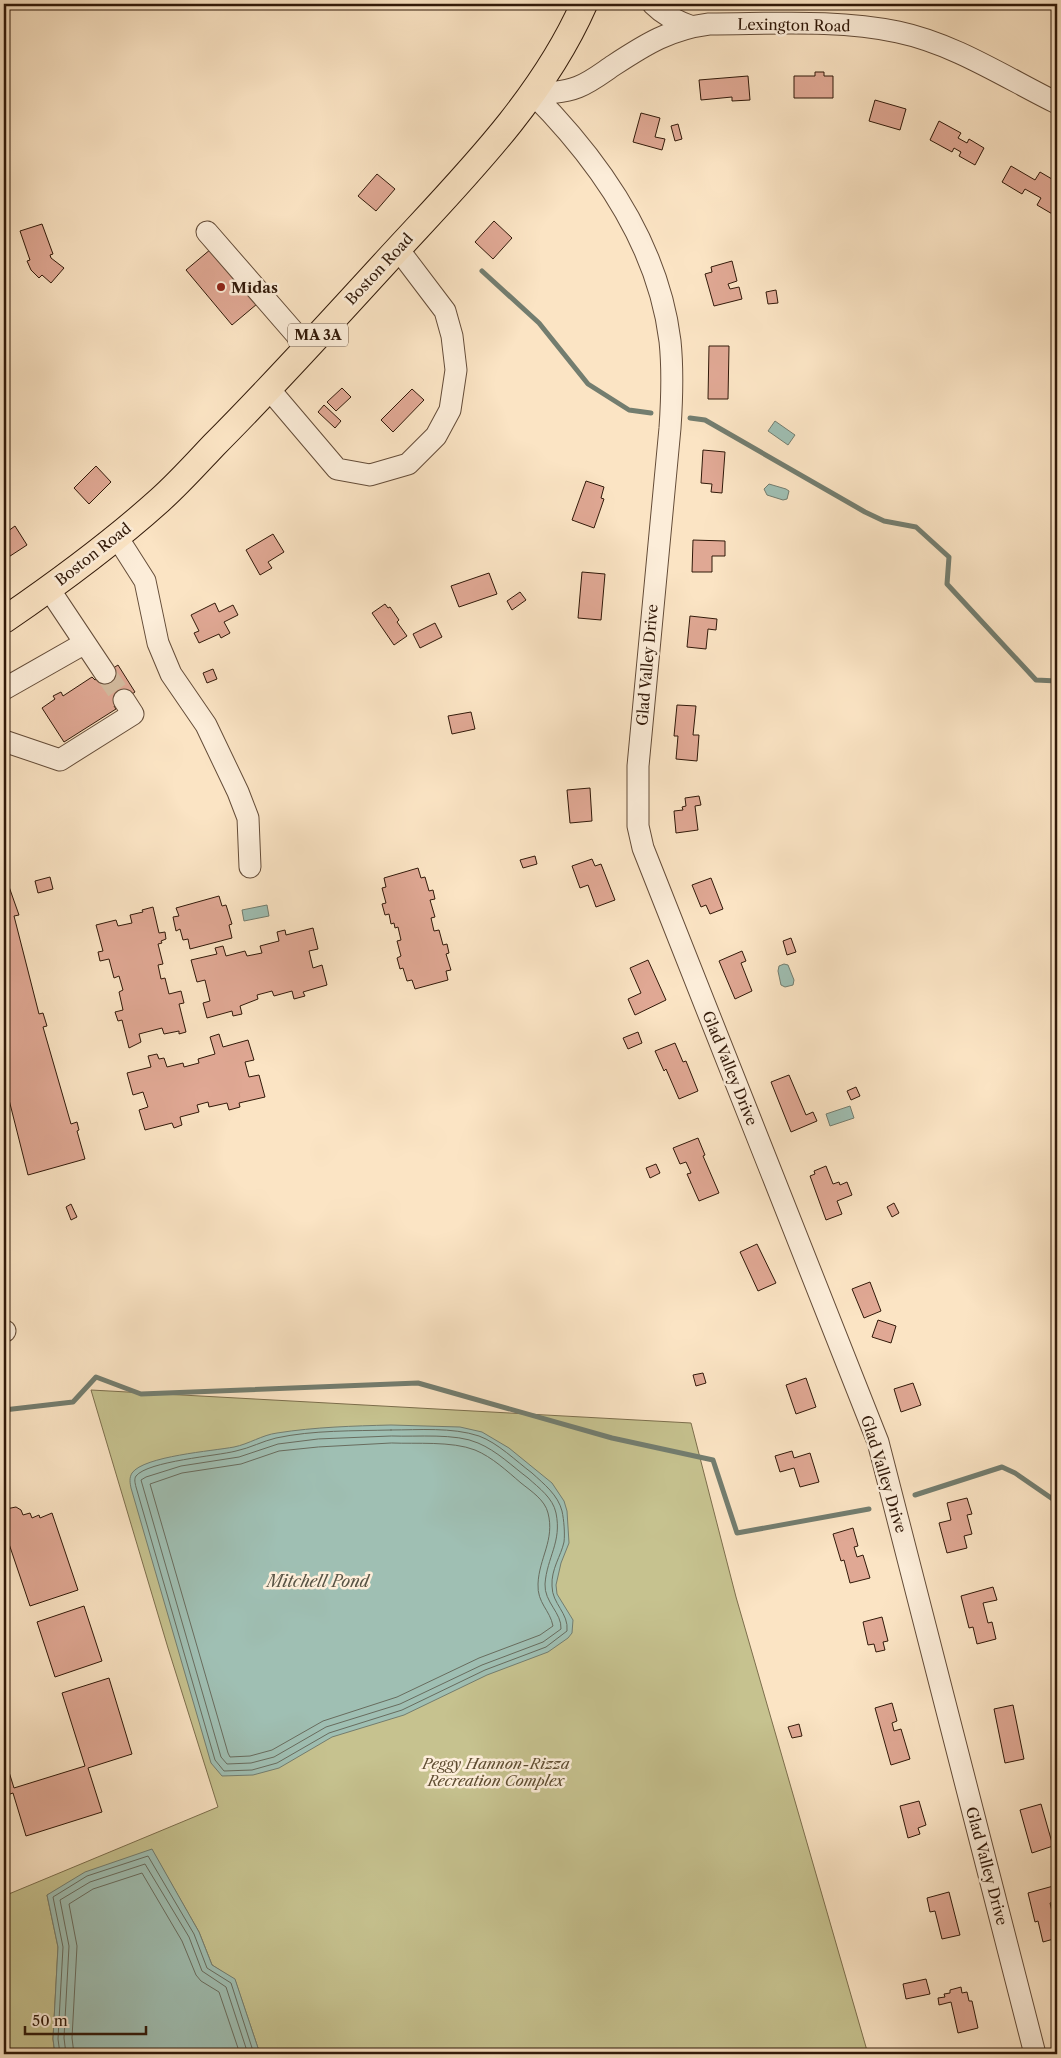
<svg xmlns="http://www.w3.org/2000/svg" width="1061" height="2058" font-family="'Libre Caslon Text',serif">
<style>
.green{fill:#c6c28f;stroke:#7c6e4c}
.water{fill:#9fbfb3;stroke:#737d6f}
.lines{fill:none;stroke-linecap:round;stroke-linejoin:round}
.shore{stroke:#686c5e;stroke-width:1}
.stream{stroke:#737d6f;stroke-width:5}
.building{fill:#e0a894;stroke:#311909}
.minor-tunnel{stroke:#d3bb9f;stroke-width:21;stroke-dasharray:21 11;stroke-linecap:butt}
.minor-casing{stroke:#644c38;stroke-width:23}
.major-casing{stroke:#311909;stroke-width:28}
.minor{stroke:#fcedd9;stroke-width:21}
.major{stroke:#fbe4c4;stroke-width:26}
.poi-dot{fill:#8f2418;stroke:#fcedd9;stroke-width:2}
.labels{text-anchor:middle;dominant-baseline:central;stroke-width:5;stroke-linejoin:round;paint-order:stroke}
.shield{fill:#fcedd9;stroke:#6e5947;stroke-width:1}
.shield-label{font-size:14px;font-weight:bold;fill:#311909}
.street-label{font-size:15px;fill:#311909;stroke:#fcedd9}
.poi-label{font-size:15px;font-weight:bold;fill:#311909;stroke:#fcedd9;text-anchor:start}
.park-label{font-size:15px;font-style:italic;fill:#5e4c31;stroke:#fcedd9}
.water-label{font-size:16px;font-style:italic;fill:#585344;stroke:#fcedd9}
</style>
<rect width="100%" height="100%" fill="#fbe4c4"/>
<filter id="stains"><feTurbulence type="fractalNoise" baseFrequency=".004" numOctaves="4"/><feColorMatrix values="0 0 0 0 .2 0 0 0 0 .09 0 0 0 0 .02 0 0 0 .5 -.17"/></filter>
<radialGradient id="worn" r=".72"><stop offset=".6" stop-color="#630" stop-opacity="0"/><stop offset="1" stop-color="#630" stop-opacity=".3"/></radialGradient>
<path class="green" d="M91 1390 691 1423 736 1597 868 2054H260L235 1980 212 1965 199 1932 152 1850 47 1895 58 1947 53 2039 55 2054H4V1896L218 1807 168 1648Z"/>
<path class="water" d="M775 421 795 435 788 445 768 431Z
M769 484 786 489 789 491 787 499 783 500 767 495 764 489Z
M267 905 269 916 244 921 242 910Z
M784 964 788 965 794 980 793 985 785 987 781 985 778 971 779 966Z
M850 1106 854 1118 830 1126 826 1114Z
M391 1425 460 1427 482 1432 509 1448 552 1483 564 1501 567 1511 569 1543 561 1563 556 1585 557 1594 573 1620 572 1633 568 1638 548 1652 487 1675 404 1715 332 1737 279 1768 253 1775 222 1776 211 1763 131 1488C130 1483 129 1478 132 1473 144 1456 213 1451 234 1447 249 1444 262 1435 277 1433 315 1427 353 1426 391 1425Z
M152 1849 199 1932 212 1965 235 1979 260 2054H55L53 2039 58 1947 47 1895 85 1872Z"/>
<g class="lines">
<path class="shore" d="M391 1430C419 1430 452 1427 479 1436 498 1443 516 1461 532 1473 544 1484 558 1495 562 1511 564 1520 565 1534 564 1542 561 1556 551 1569 552 1586 552 1604 569 1613 567 1631L546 1647 485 1670 402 1710 329 1733 277 1763 252 1770 224 1771 215 1760 136 1487C135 1483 134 1479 136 1476 148 1461 217 1456 236 1451 250 1448 263 1441 276 1438 313 1430 354 1431 391 1430Z
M392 1436C417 1437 456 1433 478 1443 497 1451 512 1466 528 1478 539 1488 553 1498 556 1513 562 1542 547 1557 545 1584 544 1602 562 1613 561 1629L543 1642 482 1665 400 1704 326 1727 274 1757 251 1763 227 1764 221 1757 141 1480 146 1477 181 1466 239 1457 278 1444 318 1439Z
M392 1443C416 1444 452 1441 475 1450 492 1457 507 1471 521 1483 531 1491 545 1500 548 1513 555 1540 539 1558 538 1584 537 1603 550 1610 553 1626L540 1635 479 1658 397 1697 323 1721 272 1750 250 1756 230 1757 228 1753 150 1484 182 1473 241 1464 279 1451 318 1447Z
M60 2054 58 2039 63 1947 53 1897 87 1876 148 1856 194 1934 207 1968 231 1983 254 2054
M66 2054 64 2038 69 1946 60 1900 90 1882 145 1864 189 1937 202 1971 226 1987 248 2054
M74 2054 72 2038 77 1946 69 1904 93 1889 142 1873 182 1941 196 1975 201 1981 219 1992 240 2054"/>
<path class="stream" d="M482 271 539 323 588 384 629 410 651 413
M690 418 705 420 865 512 884 521 916 527 949 557 947 584 1036 680 1057 681
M4 1410 73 1402 96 1377 141 1394 418 1383 612 1438 713 1460 737 1533 869 1509
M915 1495 1002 1467 1015 1473 1057 1502"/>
</g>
<path class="building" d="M815 72H824V76H833V98H794V76H815Z
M748 76 750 100 732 101V97L701 100 699 80Z
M875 100 906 109 900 130 869 121Z
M641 113 660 118 655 137 665 139 662 150 633 142Z
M939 121 961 133 958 138 967 143 969 139 984 148 975 165 959 156 961 152 954 148 952 152 930 140Z
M678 124 682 139 675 141 671 126Z
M1011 166 1035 180 1040 172 1057 182V209L1054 215 1037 205 1041 198 1025 189 1022 194 1002 182Z
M377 174 395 189 376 211 358 196Z
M494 221 512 238 493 259 475 242Z
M42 224 53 254 50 255 51 258 64 268 51 283 42 275 39 278 31 270 27 261 30 260 20 231Z
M211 249 257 304 232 325 186 270Z
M732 261 737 281 728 284 730 289 739 287 742 299 714 306 705 274 712 272 711 267Z
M776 290 778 303 768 304 766 292Z
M709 346H729L728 399H708Z
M342 388 351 397 336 411 327 402Z
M412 389 424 400 393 432 381 420Z
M324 405 341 421 335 428 318 412Z
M703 450 725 452 722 493 711 492 712 484 701 483Z
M96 466 111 482 89 504 74 488Z
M586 481 604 487 601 498 604 499 594 528 572 520Z
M15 526 27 545 4 560V534Z
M273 534 284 552 268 562 272 568 260 575 246 550Z
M693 540 725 541V556H712V572H692Z
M582 572 605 574 601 620 578 618Z
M489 573 497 594 459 607 451 586Z
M520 592 526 600 512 610 507 601Z
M215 603 219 612 233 605 238 615 224 622 230 633 221 638 219 634 199 643 194 633 199 631 191 615Z
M385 604 388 608 390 607 399 620 397 622 407 636 394 645 372 613Z
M690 616 717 619 716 630 708 629 706 649 687 647Z
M435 623 442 637 420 648 413 634Z
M118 665 135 692 114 706 116 709 64 742 42 708 55 699 53 696 61 692 63 696 92 677 95 680Z
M213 669 217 679 207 683 203 673Z
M677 705 696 706 693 735H699L697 761 676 759 678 736H674Z
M471 712 475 729 452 734 448 716Z
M590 788 592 821 570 823 567 790Z
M699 796 701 805 695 806 698 830 676 833 674 811 683 810 682 807 686 806 685 798Z
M535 856 537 864 523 868 520 860Z
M592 859 595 866 601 864 615 900 596 907 588 885 580 888 572 866Z
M418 868 421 878 425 877 429 891 433 890 435 899 430 900 435 917 431 918 434 931 439 930 443 945 447 944 449 953 446 954 451 970 446 971 448 980 415 989 412 980 407 981 403 968 400 969 397 958 401 956 397 941 401 940 398 927 395 928 394 923 391 924 389 914 385 915 382 904 386 903 382 888 386 887 384 878Z
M50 877 53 889 38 893 35 881Z
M711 878 723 909 710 914 706 905 701 907 692 885Z
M7 881 19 915 14 916 39 1014 43 1013 47 1026 43 1027 71 1124 77 1122 79 1130 77 1131 85 1159 28 1175 4 1080V882Z
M219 896 222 906 226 905 232 924 229 925 232 938 190 949 188 939 183 940 180 929 176 931 173 917 179 916 176 908Z
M153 907 159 933 165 932 166 939 161 941 162 943 158 944 163 964 158 965 161 979 165 978 169 994 181 991 184 1003 179 1004 186 1032 179 1034V1031L164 1034 162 1028 139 1034 141 1042 129 1048 122 1020 118 1021 115 1012 123 1010 119 992 123 990 119 976 114 978 109 959 100 961 98 952 103 951 96 925 116 920 118 926 132 923 130 915 143 912 142 910Z
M313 928 318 949 309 951 313 968 322 965 327 985 303 992 305 996 294 999 292 991 274 996 272 991 257 995 258 999 240 1006 242 1014 233 1016 232 1011 207 1018 203 1003 210 1001 205 980 197 982 191 960 217 954 215 948 223 946 226 956 245 951 247 956 262 953 260 946 279 941 277 932 285 930 286 935Z
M791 938 796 952 787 955 783 941Z
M742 951 746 961 741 963 752 991 735 999 719 961Z
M648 960 666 1000 635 1015 628 999 641 993 630 968Z
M638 1032 642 1043 628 1049 623 1038Z
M219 1034 223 1047 248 1040 254 1060 245 1062 249 1077 259 1075 265 1097 239 1103 240 1107 229 1110 227 1103 209 1107 208 1102 197 1105 199 1112 180 1117 182 1125 174 1128 172 1123 145 1130 139 1110 148 1107 143 1092 133 1095 127 1073 151 1067 148 1056 157 1054 159 1059 164 1058 167 1067 183 1063 184 1067 199 1063 198 1059 215 1054 210 1037Z
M675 1043 683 1062 686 1061 698 1091 679 1099 666 1069 664 1071 655 1051Z
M789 1075 806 1115 813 1112 817 1121 791 1132 771 1082Z
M856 1087 860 1096 851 1100 847 1091Z
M698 1138 705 1155 703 1156 719 1193 699 1201 687 1174 691 1173 686 1162 680 1164 673 1148Z
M656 1164 660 1173 650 1178 646 1168Z
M826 1166 833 1184 839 1182 840 1185 847 1182 852 1195 837 1201 842 1214 826 1220 810 1176 815 1174 814 1171Z
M894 1203 899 1213 892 1217 887 1207Z
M71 1204 77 1217 71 1220 66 1207Z
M757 1244 776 1283 758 1291 740 1252Z
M870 1282 881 1311 864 1318 852 1289Z
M878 1320 896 1326 891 1343 872 1337Z
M703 1373 706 1383 696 1386 693 1375Z
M806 1378 816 1407 796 1414 786 1385Z
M913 1383 921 1405 901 1412 894 1389Z
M792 1451 794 1458 810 1453 819 1482 800 1487 794 1468 780 1472 775 1456Z
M967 1498 972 1514 967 1515 972 1534 964 1536 967 1548 947 1553 939 1523 951 1520 947 1503Z
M4 1502 6 1509 16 1507 21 1510 23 1515 30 1513 32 1518 39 1515 40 1518 52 1513 78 1590 30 1606 5 1532 4 1533Z
M853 1528 858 1546 854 1547 857 1557 863 1555 870 1578 850 1583 844 1560 841 1561 833 1534Z
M993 1587 997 1600 983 1603 988 1623 992 1622 996 1639 977 1644 973 1627 969 1628 961 1596Z
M84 1606 102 1661 55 1677 37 1622Z
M882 1617 888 1641 883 1642 885 1650 876 1652 874 1644 868 1645 863 1622Z
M109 1678 132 1754 88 1768 102 1812 26 1836 13 1793 4 1796V1756L14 1788 85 1766 62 1693Z
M892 1703 897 1721 892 1723 894 1731 901 1729 910 1759 891 1765 875 1708Z
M1013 1705 1024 1759 1005 1763 994 1709Z
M799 1724 802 1736 792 1738 788 1727Z
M919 1801 926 1825 918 1828 920 1834 908 1838 900 1806Z
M1041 1804 1053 1846 1032 1853 1020 1810Z
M1057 1885V1901L1050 1903 1054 1920H1057V1938L1043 1942 1038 1921 1035 1922 1028 1893Z
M949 1892 960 1935 942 1939 935 1911 930 1912 927 1898Z
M926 1979 930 1994 906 1999 903 1984Z
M961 1987 962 1993 967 1992 969 2001H972L978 2028 958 2033 951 2002 939 2005 938 1998 945 1997 944 1994 950 1993V1990Z"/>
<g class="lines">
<path class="minor-tunnel" d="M105 673 124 700"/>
<g class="minor-casing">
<path id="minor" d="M653 4C664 15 676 21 690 26
M532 93C600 161 658 243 670 341 673 370 672 399 670 428L638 766V826L643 848 878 1442 1035 2054
M532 93C547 93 563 93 578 87 591 82 602 73 614 65 646 44 670 29 709 24 771 24 837 19 898 32 955 44 1006 78 1057 103
M207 232 307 347
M269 389 337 469 370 475 408 464 436 436 450 410 456 370 452 336 445 311 398 249
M117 537 145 581 158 643 171 674 206 725 238 792 248 818 250 867
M49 589 105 673
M4 689 85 643
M4 741 60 760 133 714 124 700
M4 1331H5"/>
</g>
<g class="major-casing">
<path id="major" d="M4 620C58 583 111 544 160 500 179 483 196 464 214 445 272 387 328 325 384 264 457 184 540 104 584 4"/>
</g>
<use href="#minor" class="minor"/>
<use href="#major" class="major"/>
</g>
<circle class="poi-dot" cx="221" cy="287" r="5"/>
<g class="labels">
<rect class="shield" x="288" y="323.5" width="60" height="23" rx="4"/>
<g class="shield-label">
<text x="318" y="335">MA 3A</text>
</g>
<g class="street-label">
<text transform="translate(794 25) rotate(1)">Lexington Road</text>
<text transform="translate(379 269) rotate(-47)">Boston Road</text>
<text transform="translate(93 554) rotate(-38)">Boston Road</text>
<text transform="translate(647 665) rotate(-85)">Glad Valley Drive</text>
<text transform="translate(730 1068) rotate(68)">Glad Valley Drive</text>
<text transform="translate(884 1474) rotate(73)">Glad Valley Drive</text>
<text transform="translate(987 1866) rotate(75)">Glad Valley Drive</text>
</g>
<g class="poi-label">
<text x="231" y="287">Midas</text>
</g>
<g class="park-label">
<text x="496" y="1763">Peggy Hannon-Rizza<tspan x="496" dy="17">Recreation Complex</tspan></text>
</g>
<g class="water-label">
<text x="318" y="1581">Mitchell Pond</text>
</g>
</g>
<rect width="1061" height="2058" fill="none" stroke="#fbe4c4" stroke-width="20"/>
<rect x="5" y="5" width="1051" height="2048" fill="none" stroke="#311909" stroke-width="2.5"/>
<rect x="10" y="10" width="1041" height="2038" fill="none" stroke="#311909"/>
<path d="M25 2026v8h121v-8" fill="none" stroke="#311909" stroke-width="2.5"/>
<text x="32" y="2026" font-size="15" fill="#311909" stroke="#fcedd9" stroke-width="4" paint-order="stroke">50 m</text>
<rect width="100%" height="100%" filter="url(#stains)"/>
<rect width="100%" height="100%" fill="url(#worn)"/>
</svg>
